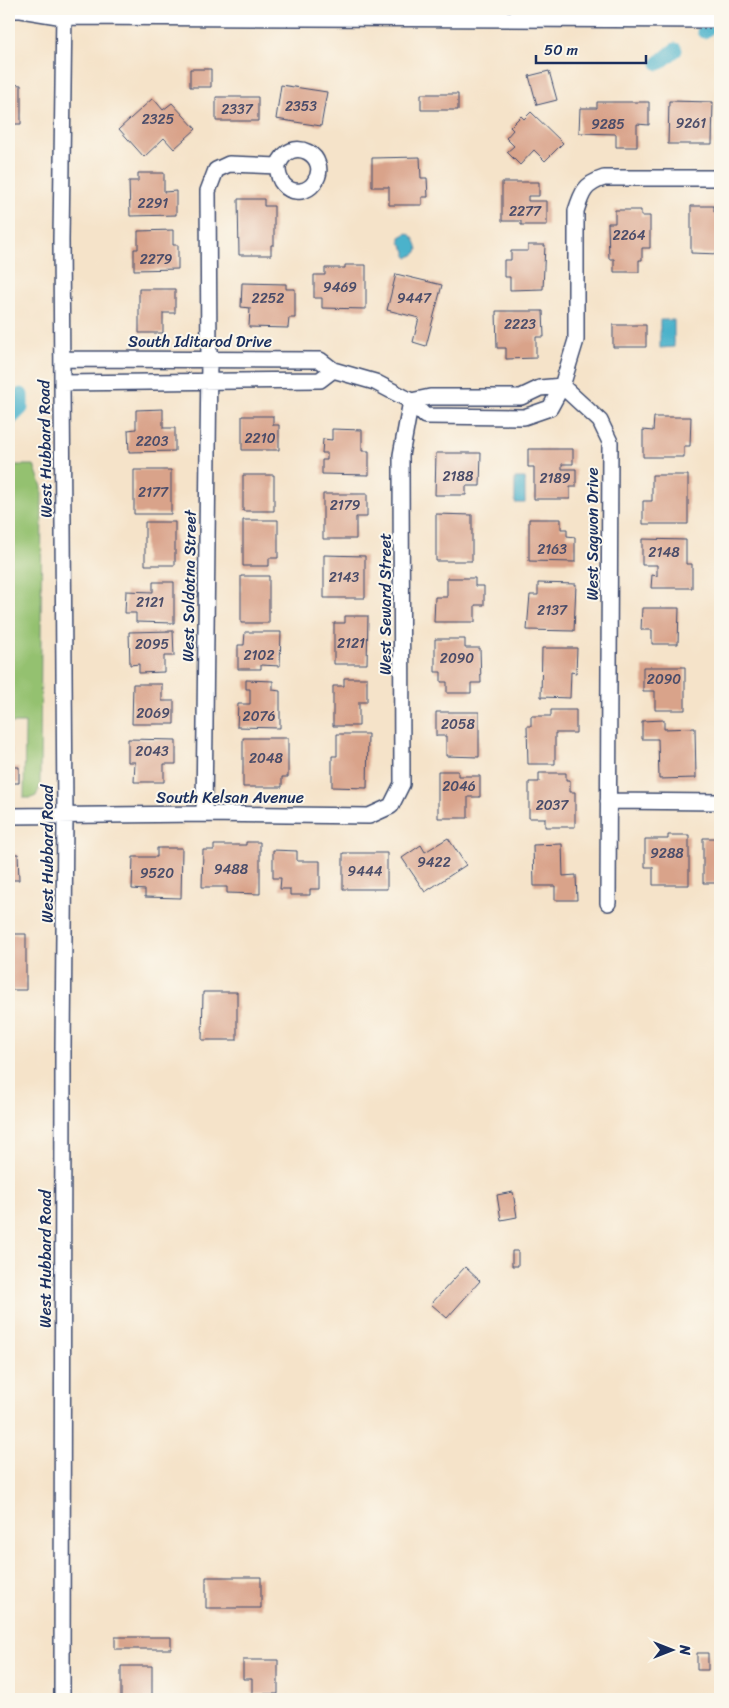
<svg xmlns="http://www.w3.org/2000/svg" width="729" height="1708" font-family="Sriracha,sans-serif">
<style>
.green{fill:#94c16f;stroke:#587866}
.water{fill:#4cb2cb;stroke:#347094}
.lines{fill:none;stroke-linecap:round;stroke-linejoin:round}
.canal{stroke:#4cb2cb;stroke-width:15}
.building{fill:#d9a38a}
.minor-casing{stroke:#3c4a6e;stroke-width:18}
.minor{stroke:#fff;stroke-width:15}
.labels{text-anchor:middle;dominant-baseline:central;stroke-width:4;stroke-linejoin:round;paint-order:stroke}
.number-label{font-size:14px;fill:#4a4c69}
.street-label{font-size:16px;fill:#1b2f5e;stroke:#fbf7ec}
</style>
<rect width="100%" height="100%" fill="#fbf7ec"/>
<filter id="ink" filterUnits="userSpaceOnUse"><feTurbulence type="fractalNoise" baseFrequency=".02" numOctaves="2"/><feDisplacementMap in="SourceGraphic" scale="10" xChannelSelector="R" yChannelSelector="G"/><feConvolveMatrix kernelMatrix="1 2 1 2 8 2 1 2 1" color-interpolation-filters="sRGB"/></filter>
<filter id="wash" filterUnits="userSpaceOnUse"><feTurbulence type="fractalNoise" baseFrequency=".0096" numOctaves="4" result="noise"/><feDisplacementMap in="SourceGraphic" scale="20" xChannelSelector="R" yChannelSelector="G"/><feGaussianBlur stdDeviation="1.12" result="paint"/><feColorMatrix in="noise" values="0 0 0 0 0 0 0 0 0 0 0 0 0 0 0 0 0 1.4 0 .05"/><feComposite in="paint" operator="in"/></filter>
<g filter="url(#wash)">
<rect width="100%" height="100%" fill="#f5e3c9"/>
<path class="green" d="M9 465H34L42 487 40 787 36 796 31 798H24L25 723H9Z"/>
<path class="water" d="M407 233C413 235 417 244 418 250L416 253 408 258 406 256V251L400 242V237Z
M660 320H674V347L660 348Z
M515 478H525V503H515Z"/>
<g class="lines">
<path class="canal" d="M704 31 709 27
M659 63 675 50
M9 420 21 408V395"/>
</g>
<g id="blocks">
<path class="building" d="M190 69H211V87H190Z
M549 71 557 100 537 105 529 76Z
M9 84 21 85V124H9Z
M281 85 327 92 321 126 276 119Z
M421 94H458V110H421Z
M216 97H258V121H216Z
M153 98 163 110 172 103 196 129 174 149 164 138 144 157 119 129Z
M669 101 713 102 712 144H668Z
M597 102H649V125L637 124V147H616V134L579 133 580 108H597Z
M531 112 563 143 545 161 534 150 520 165 507 152 514 146 506 138 513 130 510 127 521 116 524 119Z
M420 157 421 178H427L428 197H422V205H389V187H372V158Z
M138 173H164V192L176 191V215L130 216 129 181H138Z
M502 182H539V196H528V201H547V225H521V221H502Z
M238 199H264V206H274V245H271V255H239Z
M691 206H714V212H720V254L691 253Z
M615 210H641V216H650V248H642V260H639V272H614V259H609L608 223H615Z
M173 230V245H178V269L134 270V249H138V231Z
M528 245H545L543 289 510 290V277H504V260H511V251H528Z
M345 265H366V309L322 308V298H314V275H325V268H345Z
M396 274 442 285 426 346 413 342 419 318 387 310Z
M242 283 286 284V289H295V318H289L288 328 249 327 250 308 241 307Z
M139 289H175V313H163V333H139Z
M496 311H543L544 337H536V358L506 359V348H497Z
M613 325H646V347H613Z
M163 409V428H175V451L129 452 128 430 136 429V410Z
M242 416H273V425H279V450H242Z
M654 417H691L690 446H684V457H643V430L653 431Z
M332 429 362 430V451H369V475L322 474V460H327V453H322L323 439 332 440Z
M528 449H573V464H562V469H576V487H570V499H534V467H528Z
M436 453H481L480 486H466V495H435Z
M134 470H171V514H134Z
M243 475H274V511H243Z
M652 475H688V524H643V501H652Z
M323 494H367V517H356V539H323Z
M436 514 472 515V561H436Z
M529 519H561V529H567V536L575 537V562L529 561Z
M243 520H278V558H269V566H243Z
M145 522H175V565H145Z
M642 539 686 540V564H692V588H651L652 575 657 576V565H642Z
M324 555 365 556V598H324Z
M241 576H269V623H241Z
M447 578H475V586H484V605H475V622H434L435 597H447Z
M153 582H174V623L136 622V613H125L126 591 153 592Z
M538 583 576 584 574 631 527 630 530 595H538Z
M642 608H679L678 644H652V630H641Z
M345 616H368L367 664H334V623H345Z
M173 631 174 656H164V672L139 673V664L130 665 129 632Z
M245 632H281L280 666 261 665V669H238V645H244Z
M435 639H465V648H480L481 683H471V693H447V682H441V672H435Z
M542 648H577L576 673 571 672 570 698 541 697Z
M643 667H685V710H655V691H643Z
M344 678H367V702H359V726H333V686H344Z
M246 680 273 681V690L280 691V728L237 727 238 704H250V689H246Z
M133 684H162V701H174V724H132Z
M551 710H576V733H555V764H528L527 726H531V716H551Z
M436 712H479V757L446 756V736H436Z
M664 720V729L695 728 696 778 659 779 658 739H642V721Z
M337 734H368L367 788 332 787V756H337Z
M243 738H288V777H282V787H243Z
M128 739 176 740V764H164V782H134L135 762H128Z
M9 748H12V767H19V783H9Z
M438 771H458V776H480V797H468V818H438Z
M539 773H566V780H570V792H575V827H545V818H529V782H539Z
M668 835H689V885H653V867H645V839H668Z
M448 838 466 865 425 892 402 858 421 845 425 852Z
M703 838H720V883H703Z
M246 842H260V894L227 893V887H202L203 850H214V845H246Z
M562 844 563 876 576 875 577 900H555V886H534L533 845Z
M157 848H182L181 898 145 897V890L132 889 133 857H157Z
M273 850 297 851V861H320V889H310V895H290V889H280L281 878H273Z
M343 853H387V889H343Z
M9 854H18L19 880H9Z
M9 934H26V990H9Z
M203 992H237V1040H202Z
M513 1192 517 1217 501 1220 497 1195Z
M512 1251H518V1266H512Z
M465 1267 480 1281 447 1318 431 1304Z
M206 1577H261V1608H206Z
M115 1637H171V1649H115Z
M697 1653H708V1670H697Z
M243 1660H278V1694H252V1679H243Z
M121 1666H152V1699H121Z"/>
</g>
</g>
<g filter="url(#ink)">
<use href="#blocks" fill-opacity="0" stroke="#3c4a6e" stroke-width="1"/>
<g class="lines">
<g class="minor-casing">
<path id="minor" d="M9 10H21L64 17 720 20
M62 359 320 360 333 370 320 380 62 383
M333 370 375 382 411 401 425 416 524 417 550 408 562 386 540 388 521 397H430L411 401
M608 801 720 802
M204 814 209 359 208 191 216 170 229 164 278 166C290 132 333 157 314 183 311 187 307 190 301 191 286 193 277 180 278 166
M9 816 204 814 369 816 391 806 402 784 401 455 411 401
M608 903 610 442 600 421 562 386 576 340V211C582 192 585 184 604 178H720
M62 1699 63 1049 65 816 61 240 64 9"/>
</g>
<use href="#minor" class="minor"/>
</g>
</g>
<g class="labels">
<g class="number-label">
<text x="301" y="106">2353</text>
<text x="237" y="109">2337</text>
<text x="158" y="119">2325</text>
<text x="691" y="123">9261</text>
<text x="608" y="124">9285</text>
<text x="153" y="203">2291</text>
<text x="525" y="211">2277</text>
<text x="629" y="235">2264</text>
<text x="156" y="259">2279</text>
<text x="340" y="287">9469</text>
<text x="268" y="298">2252</text>
<text x="414" y="298">9447</text>
<text x="520" y="324">2223</text>
<text x="260" y="438">2210</text>
<text x="152" y="441">2203</text>
<text x="458" y="476">2188</text>
<text x="555" y="478">2189</text>
<text x="153" y="492">2177</text>
<text x="345" y="505">2179</text>
<text x="552" y="549">2163</text>
<text x="664" y="552">2148</text>
<text x="344" y="577">2143</text>
<text x="150" y="602">2121</text>
<text x="552" y="610">2137</text>
<text x="351" y="643">2121</text>
<text x="152" y="644">2095</text>
<text x="259" y="655">2102</text>
<text x="457" y="658">2090</text>
<text x="664" y="679">2090</text>
<text x="153" y="713">2069</text>
<text x="259" y="716">2076</text>
<text x="458" y="724">2058</text>
<text x="152" y="751">2043</text>
<text x="266" y="758">2048</text>
<text x="459" y="786">2046</text>
<text x="552" y="805">2037</text>
<text x="667" y="853">9288</text>
<text x="434" y="862">9422</text>
<text x="231" y="869">9488</text>
<text x="365" y="871">9444</text>
<text x="157" y="873">9520</text>
</g>
<g class="street-label">
<text x="200" y="341">South Iditarod Drive</text>
<text transform="translate(45 449) rotate(-91)">West Hubbard Road</text>
<text transform="translate(592 534) rotate(-90)">West Sagwon Drive</text>
<text transform="translate(189 586) rotate(-89)">West Soldotna Street</text>
<text transform="translate(385 604) rotate(-90)">West Seward Street</text>
<text x="230" y="797">South Kelsan Avenue</text>
<text transform="translate(47 854) rotate(-90)">West Hubbard Road</text>
<text transform="translate(45 1259) rotate(-90)">West Hubbard Road</text>
</g>
</g>
<rect width="729" height="1708" fill="none" stroke="#fbf7ec" stroke-width="30"/>
<g transform="translate(672 1650) rotate(90)" stroke="#fbf7ec" stroke-width="4" paint-order="stroke">
<path d="M0-4L9 19L0 12L-9 19Z" fill="#1b2f5e"/>
<text y="-8" font-size="14" font-weight="bold" text-anchor="middle" fill="#1b2f5e">N</text>
</g>
<path d="M536 55v8h110v-8" fill="none" stroke="#1b2f5e" stroke-width="2.5"/>
<text x="544" y="55" font-size="15" fill="#1b2f5e" stroke="#fbf7ec" stroke-width="4" paint-order="stroke">50 m</text>
</svg>
